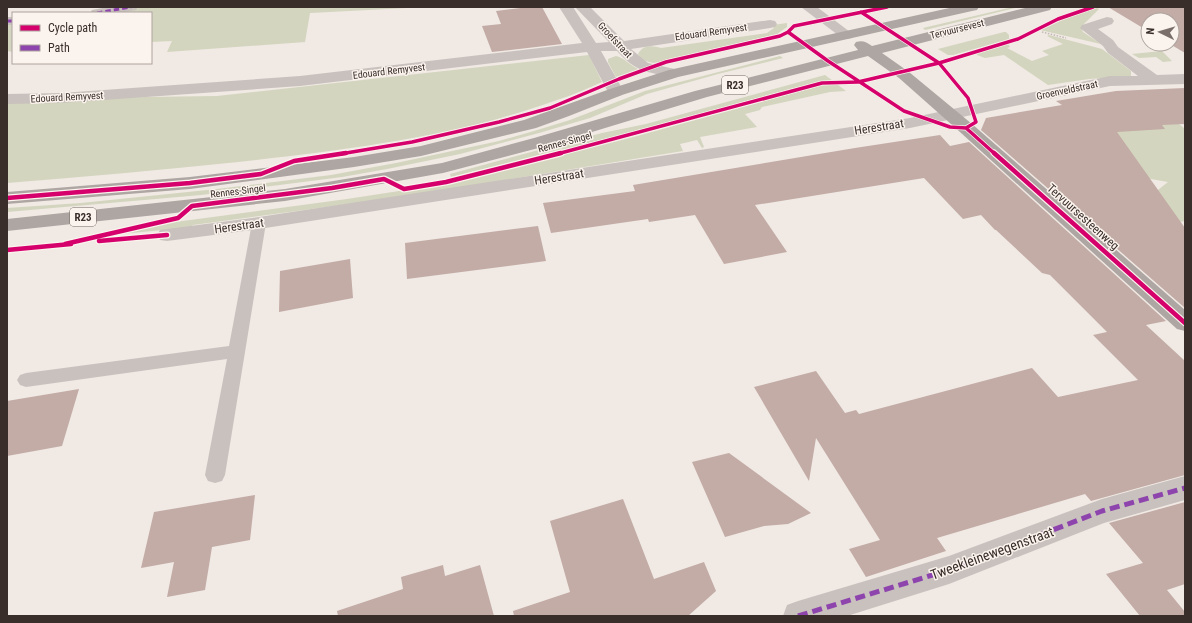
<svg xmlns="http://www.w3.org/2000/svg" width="1192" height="623" font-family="'Roboto Condensed',sans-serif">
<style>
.green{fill:#d3d5be}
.building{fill:#c3aba6}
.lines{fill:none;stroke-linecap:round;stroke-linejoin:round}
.path{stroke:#c2bab5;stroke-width:1.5;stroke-dasharray:1.5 1.5;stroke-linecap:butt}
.service{fill:#c9c1bd;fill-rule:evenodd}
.minor{fill:#c9c1bd;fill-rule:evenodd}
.tertiary{fill:#c9c1bd;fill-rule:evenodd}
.primary{fill:#aea6a2;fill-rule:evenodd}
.quiet-far1{stroke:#8e44ad;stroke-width:3;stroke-dasharray:5.5 3;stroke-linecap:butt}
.quiet{stroke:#8e44ad;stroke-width:5;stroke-dasharray:10 5;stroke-linecap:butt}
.cycleway-far1-casing{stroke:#fbf3ed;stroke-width:5}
.cycleway-casing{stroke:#fbf3ed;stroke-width:7}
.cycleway-far1{stroke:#d6006c;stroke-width:3.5}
.cycleway{stroke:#d6006c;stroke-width:4.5}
.labels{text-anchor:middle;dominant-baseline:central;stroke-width:3;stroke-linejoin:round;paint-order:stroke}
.far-street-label{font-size:10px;fill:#3a2e2a;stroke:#fbf3ed}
.shield{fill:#fbf3ed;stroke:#746964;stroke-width:1}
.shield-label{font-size:11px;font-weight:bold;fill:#3a2e2a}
.street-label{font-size:12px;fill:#3a2e2a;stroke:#fbf3ed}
.near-street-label{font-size:14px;fill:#3a2e2a;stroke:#fbf3ed}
</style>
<rect width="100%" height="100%" fill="#f0e9e4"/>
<path class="green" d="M143 7H426L310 13 305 42 167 52 172 41 151 42V13H115Z
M1013 7H1019L925 30 923 28Z
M1097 8 1099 9 1081 27 1083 32 1101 44 1040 30 1063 20Z
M787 23V27L777 34 654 63C647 62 642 60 638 54 644 44 652 46 661 48L767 33 774 28 773 25Z
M7 24H13V52L7 51Z
M1004 32H1006L1009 35V39L953 55H948L938 49Z
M1049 35 1102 49 1131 71V76L1089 79 1048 85 1004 55 985 58 977 55V53L1008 44 1010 47 1007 48 1032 61 1049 55 1042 51 1063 44 1047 36Z
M1162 51 1172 61 1163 62 1156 57 1139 58 1132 54Z
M589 55 602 82C588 88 573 95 557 100 455 137 345 150 238 162 161 170 84 177 7 183V99L217 96Z
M616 56C623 57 630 65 638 69L616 77 608 62V59Z
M780 56 783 58 718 74 647 94 590 118 539 133 460 154 387 169 342 177 201 195 7 212V208L81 203 217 189 331 175 396 163 499 141 534 131 570 120 645 91Z
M825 75 833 81H824L790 89 645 129 451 177 450 174 602 133 646 124Z
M823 85H838L846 91 830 92 762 107 760 110 745 114 757 127 700 137 704 147 702 148 697 140 680 144 683 151 401 197 193 225 187 230 174 229 109 235 110 234 168 223 347 199 458 182 630 138Z
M1127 117 1179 124 1185 129V221L1150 228 1134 209 1168 182 1106 171 1104 145Z"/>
<path class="building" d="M529 7H542L562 44 492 52 482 26 501 24 496 11Z
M1108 7H1185V53L1170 44H1172V20H1148V31Z
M1185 88V124L1162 125 1165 129 1117 132 1185 228V308L981 130 986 118 1062 105 1056 101 1116 91Z
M940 135 950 146 969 142 1166 321 1146 325 1185 361V475L1091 501 1085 494 937 538 946 551 866 577 849 549 880 540 816 438 809 481 754 387 816 371 845 413 856 410 859 414 1032 368 1058 397 1138 380 1093 335 1107 332 1050 275 1042 273 996 230H995L981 215 963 219 924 178 755 205 787 252 724 264 695 215 649 222 648 219 551 233 543 203 635 191 633 185 855 148Z
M538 226 546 261 407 279 405 243Z
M350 259 353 298 279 312 280 271Z
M79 389 62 446 7 456V401Z
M729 453 811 513 788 524 764 526 725 537 692 462Z
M255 495 250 540 212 547 205 590 167 597 174 562 141 568 154 512Z
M623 499 654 579 704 562 716 591 688 616H514L513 611 570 592 550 521Z
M1185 502V584L1167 590 1185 612V616H1140L1106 574 1143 563 1109 523Z
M443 565 445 576 480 565 494 616H338L337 611 403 589 401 577Z"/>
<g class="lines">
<path class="path" d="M1042 32 1066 38"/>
<path class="service" d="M259 218 264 220 266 223 225 475 222 481 215 483 208 481 205 475 227 359 26 387 20 385 17 380 20 375 26 373 229 346 252 223 254 220Z"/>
<path class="minor" d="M108 7H138L136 10 120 13H90L92 10Z
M559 7H573L596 43 609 42 575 7H590L624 41 770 20 775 21 777 24 775 27 770 28 631 49 648 63 679 70 682 73 679 76 674 78C646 71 637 73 617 51H601L624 92 622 95 616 97 610 95 608 92 587 52 300 86 61 103 7 104V94L61 93 300 76 582 43Z
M7 17H13V25H7Z
M1107 17 1112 18 1114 21 1112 24 1098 29 1113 40 1118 47 1157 75 1185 74V84L1110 86 910 128 259 229 167 241 160 240 157 235 160 230 167 229 259 217 910 118 1110 76H1138L1108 53 1103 46 1080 28 1082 25Z
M1185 476V500L1104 523 949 584 847 616H783L787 605 798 601 949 556 1102 499Z"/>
<path class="tertiary" d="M801 7H817L854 35 852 38 847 39 842 38Z"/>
<path class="primary" d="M954 7H979L977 10 972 11 678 77 622 95 569 116 536 128 421 156 354 167 190 189 7 204V192L190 177 354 157 421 146 524 120 610 89 669 70Z
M1029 7H1052L1050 10 882 53 909 72 972 124 1185 310V331L1177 329 960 132 899 78 868 56 707 97 546 146 443 173 285 201 7 231V219L285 189 442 163 534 138 695 91 858 50 854 45 856 42C863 40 866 42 872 46Z"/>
<path class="quiet-far1" d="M97 13 131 7
M7 21H13"/>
<path class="quiet" d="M798 616 949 570 1102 511 1185 488"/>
<g class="cycleway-far1-casing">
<path id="cycleway-far1" d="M788 32 828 61 904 111 950 127 966 128 976 122 968 98 939 63 861 12
M966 128 995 154
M340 154 412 142 499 122 550 108 619 79 666 62 780 36 788 32 794 26 887 7
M557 154 822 83 858 82 939 63 1018 39 1058 19 1093 7"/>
</g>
<g class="cycleway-casing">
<path id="cycleway" d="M994 153 1185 323
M7 198 190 183 261 174 294 161 346 153
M99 241 167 235
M65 244 178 218 192 206 332 188 384 179 404 189 446 182 561 153
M7 250 71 244"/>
</g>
<use href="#cycleway-far1" class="cycleway-far1"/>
<use href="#cycleway" class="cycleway"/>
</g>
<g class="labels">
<g class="far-street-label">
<text transform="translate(957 29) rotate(-14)">Tervuursevest</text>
<text transform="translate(711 32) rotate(-8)">Edouard Remyvest</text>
<text transform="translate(615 40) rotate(47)">Groefstraat</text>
<text transform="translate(389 71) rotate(-7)">Edouard Remyvest</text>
<text transform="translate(1067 90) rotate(-12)">Groenveldstraat</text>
<text transform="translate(67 97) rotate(-3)">Edouard Remyvest</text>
<text transform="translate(565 142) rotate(-15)">Rennes-Singel</text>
<text transform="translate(238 191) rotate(-7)">Rennes-Singel</text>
</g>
<g class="shield">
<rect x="722" y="76" width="26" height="18" rx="3"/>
<rect x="70" y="208" width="26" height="18" rx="3"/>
</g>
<g class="shield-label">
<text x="735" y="85">R23</text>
<text x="83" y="217">R23</text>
</g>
<g class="street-label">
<text transform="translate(879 127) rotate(-9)">Herestraat</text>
<text transform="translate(559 177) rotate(-9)">Herestraat</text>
<text transform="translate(1083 217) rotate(42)">Tervuursesteenweg</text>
<text transform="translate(239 226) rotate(-8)">Herestraat</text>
</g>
<g class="near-street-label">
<text transform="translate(992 553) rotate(-20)">Tweekleinewegenstraat</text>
</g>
</g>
<rect width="1192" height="623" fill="none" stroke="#3a2e2a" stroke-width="16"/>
<rect x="12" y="12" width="140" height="52" fill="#fbf3ed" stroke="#aea49f"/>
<rect x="20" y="25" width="20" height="6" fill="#d6006c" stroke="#aea49f"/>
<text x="48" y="32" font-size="12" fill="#3a2e2a">Cycle path</text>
<rect x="20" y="45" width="20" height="6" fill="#8e44ad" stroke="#aea49f"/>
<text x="48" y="52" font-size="12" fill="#3a2e2a">Path</text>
<g transform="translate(1160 32) rotate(275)"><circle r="19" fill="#fbf3ed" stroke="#aea49f"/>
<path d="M0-3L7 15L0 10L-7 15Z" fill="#7a6f6b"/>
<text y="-6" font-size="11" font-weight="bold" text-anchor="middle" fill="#3a2e2a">N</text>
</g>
</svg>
